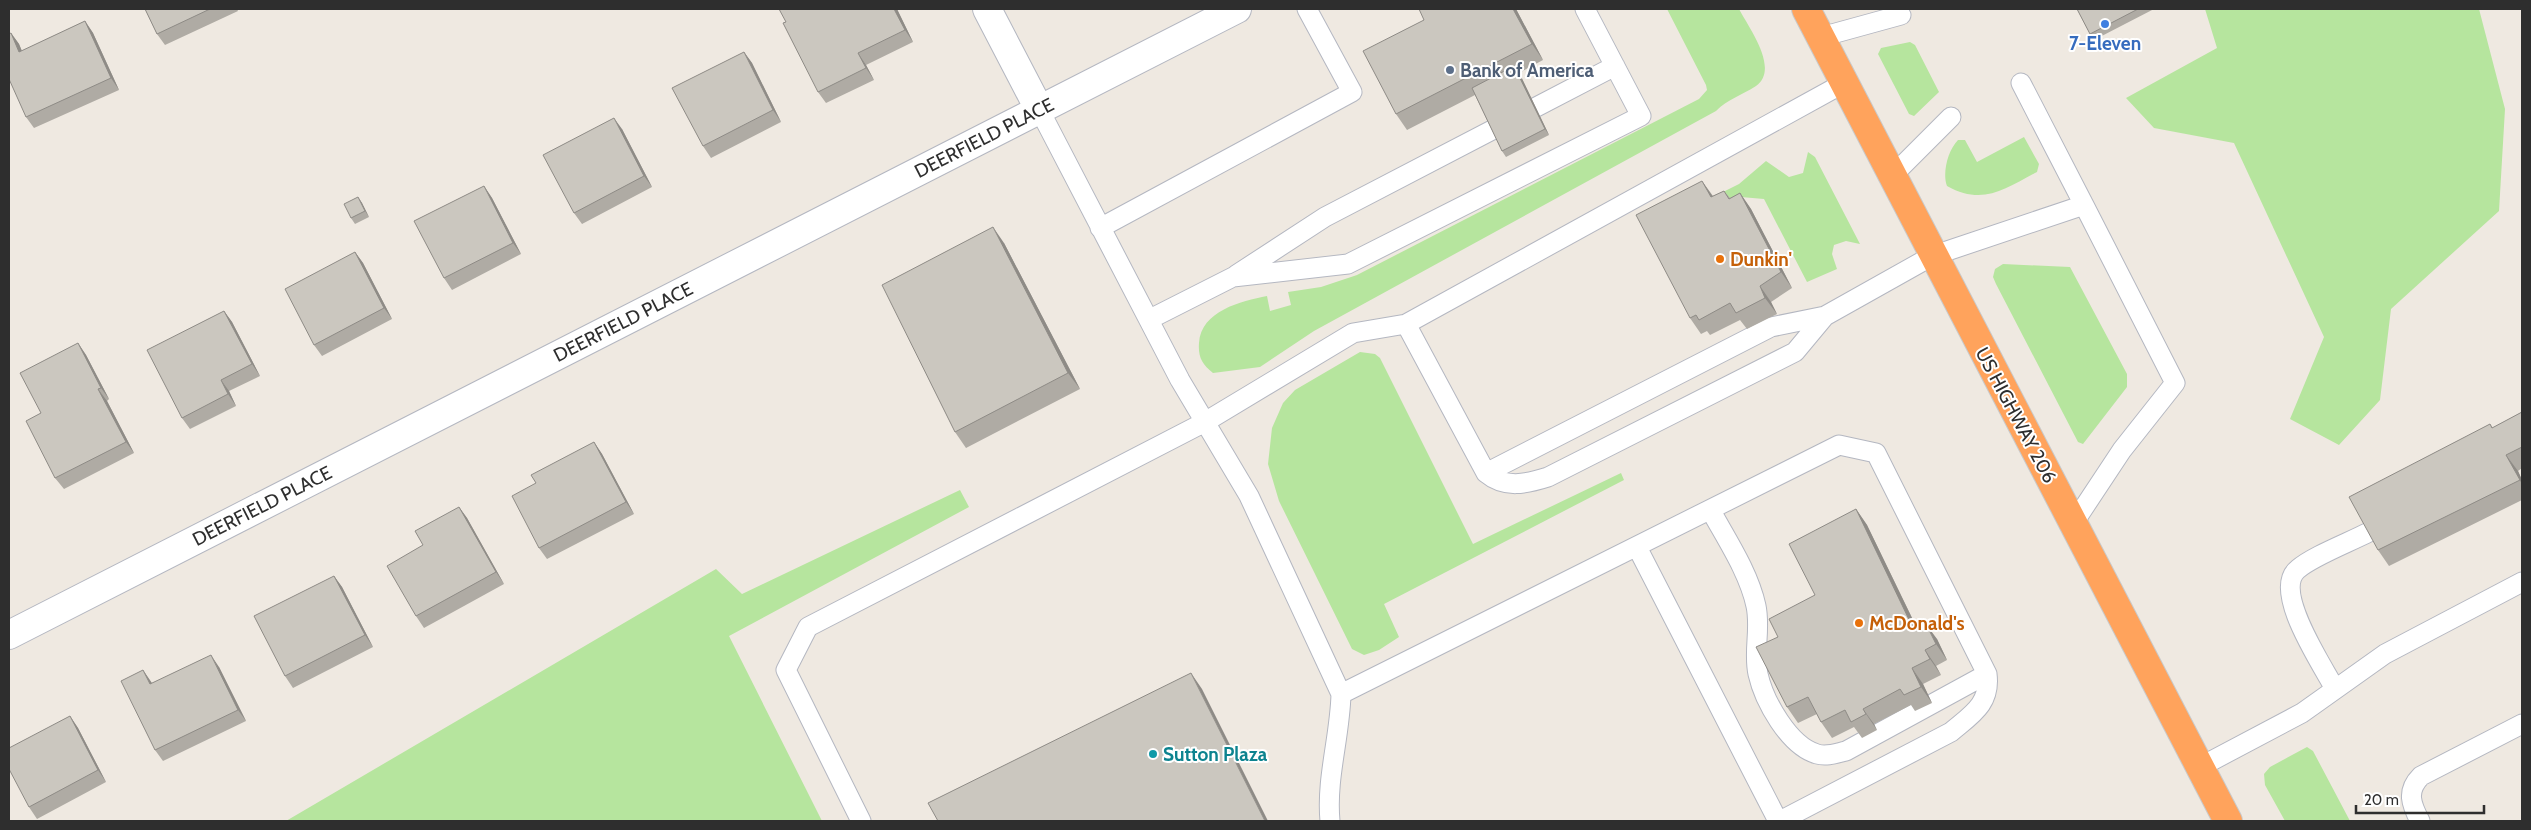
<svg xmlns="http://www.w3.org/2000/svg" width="2531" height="830" font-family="Cabin,sans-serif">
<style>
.green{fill:#b6e59e}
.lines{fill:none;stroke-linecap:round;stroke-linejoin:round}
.lane-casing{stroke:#b4b7c1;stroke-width:21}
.street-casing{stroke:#b4b7c1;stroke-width:30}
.secondary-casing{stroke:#b4b7c1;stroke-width:30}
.highway-casing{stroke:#c9c9c9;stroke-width:30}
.lane{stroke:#fff;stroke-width:19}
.street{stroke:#fff;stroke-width:28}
.secondary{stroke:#fff;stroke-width:28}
.highway{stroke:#ffa35c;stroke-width:28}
.wall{fill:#afaba4}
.shaded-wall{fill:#8e8b86}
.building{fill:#cbc7bf;stroke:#8e8b86}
.shop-dot{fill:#3f7fe0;stroke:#fff;stroke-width:2}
.service-dot{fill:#5c6f8a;stroke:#fff;stroke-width:2}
.food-dot{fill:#e8710a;stroke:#fff;stroke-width:2}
.culture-dot{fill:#0f9aa8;stroke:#fff;stroke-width:2}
.labels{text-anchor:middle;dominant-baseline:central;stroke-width:4;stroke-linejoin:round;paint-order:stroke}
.shop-label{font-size:19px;font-weight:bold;fill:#366cbe;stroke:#fff}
.service-label{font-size:19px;font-weight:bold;fill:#4e5e75;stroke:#fff;text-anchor:start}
.street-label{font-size:19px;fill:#2e2e2e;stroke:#fff}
.food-label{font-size:19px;font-weight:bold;fill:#c56008;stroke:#fff;text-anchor:start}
.culture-label{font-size:19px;font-weight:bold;fill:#0d838f;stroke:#fff;text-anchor:start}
</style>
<rect width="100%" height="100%" fill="#efe9e1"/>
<path class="green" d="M1667 9H1739C1749 28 1780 69 1756 86 1742 95 1728 99 1716 111L1314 331 1260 367 1213 373C1202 364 1198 357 1199 343 1201 311 1241 301 1267 296L1270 311 1291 305 1288 292 1321 287 1357 275 1699 99 1707 90 1706 85Z
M2205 9H2479L2505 109 2499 211 2391 309 2380 400 2339 445 2290 419 2324 337 2234 143 2154 128 2126 98 2217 48Z
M1910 42 1915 45 1939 92 1914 116 1909 114 1878 54 1881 48Z
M2024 137 2039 164 2037 172C2005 189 1983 206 1947 186 1942 173 1948 150 1958 140H1965L1977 162Z
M1808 152 1815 157 1860 244 1846 241 1834 245 1832 254 1837 269 1807 282 1764 199 1741 197 1718 206 1713 197 1739 184 1766 161 1789 177 1803 173Z
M2003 264 2070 267 2127 374V387L2083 444 2078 442 1996 284 1993 277 1995 269Z
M1360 352 1375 354 1380 358 1473 544 1621 473 1624 480 1384 604 1399 637 1379 650 1364 655 1352 649 1279 501 1268 464 1272 428 1283 403 1295 390Z
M960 490 969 507 729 636 822 821H286L716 569 742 594Z
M2307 747 2313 751 2350 821H2285L2265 785 2264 774 2270 767Z"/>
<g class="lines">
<g class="lane-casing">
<path id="lane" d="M1821 37 1901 15
M1844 83 1406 324 1486 473C1505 489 1526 484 1548 477L1795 352 1825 316 1932 256 2084 205 2175 383 2122 450 2073 524
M2021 83 2084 205
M1039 109 1180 380 1249 496 1341 694C1340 737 1326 778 1330 821
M1892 176 1951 117
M1100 228 1352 92 1307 9
M1236 275 1325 217 1615 66
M1150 319 1233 277 1348 264 1641 116 1585 9
M1486 473 1771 327 1825 316
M1711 511C1727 540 1749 573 1756 606 1761 629 1753 652 1758 674 1764 701 1789 746 1817 754 1827 757 1837 753 1846 751L1987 674
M1637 547 1778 821
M2335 689C2323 666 2271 590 2298 569 2313 556 2350 542 2369 532
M1341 694 1839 445 1876 453 1987 674C1991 704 1971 715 1951 732L1780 821
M2200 767 2302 713 2385 654 2522 582
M861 821 786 670 808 627 1205 422 1353 333 1406 324
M2420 821C2411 804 2406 791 2421 776L2522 724"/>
</g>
<g class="street-casing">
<path id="street" d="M987 9 1039 109"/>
</g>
<g class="secondary-casing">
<path id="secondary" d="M9 635 1237 9"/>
</g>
<g class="highway-casing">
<path id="highway" d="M1806 9 2228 821"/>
</g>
<use href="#lane" class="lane"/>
<use href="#street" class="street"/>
<use href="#secondary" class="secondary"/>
<use href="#highway" class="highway"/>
</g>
<path class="wall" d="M145 9H237L238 11 165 45 157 34Z
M897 9 913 42 866 65 874 80 826 103 818 92Z
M1516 9 1543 60 1519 73 1549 135 1506 157 1502 151 1475 95 1407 130 1396 114Z
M2077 9H2154L2094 40 2090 34Z
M85 21 93 33 119 90 34 128 26 117 11 33 19 44 22 51Z
M744 52 752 63 781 122 711 158 703 146Z
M622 129 652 187 582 224 574 213Z
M1702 181 1713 196 1724 191 1730 198 1740 193 1751 209 1792 288 1771 302 1777 314 1747 329 1740 320 1710 335 1707 331 1701 334 1690 318Z
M484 186 492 198 521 254 452 290 444 278Z
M358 197 362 203 369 217 355 224 351 218Z
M1004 243 1080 389 966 448 955 432Z
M355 252 363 263 392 319 322 356 314 345Z
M224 311 232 322 260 376 229 391 236 406 190 429 182 418Z
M78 343 86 355 109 399 107 401 134 453 64 489 55 478 41 413Z
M2522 412V468L2518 471 2522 480V500L2389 566 2378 550 2490 424 2493 428Z
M594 442 602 454 634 514 547 559 539 548 536 483Z
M459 507 467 518 504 584 424 628 416 616 423 545Z
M1856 509 1867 525 1917 628 1937 639 1947 660 1936 666 1941 675 1923 684 1932 703 1915 711 1911 705 1874 724 1877 730 1862 738 1854 727 1832 738 1821 722 1817 714 1798 723 1787 707 1778 637 1815 595Z
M334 576 342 587 373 647 293 688 285 676Z
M219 667 246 721 163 761 155 750 143 670 152 683Z
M70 716 78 728 106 782 37 819 29 807Z"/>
<path class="shaded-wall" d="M894 9H897L913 42 905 30Z
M1513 9H1516L1543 60 1532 44Z
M85 21 93 33 119 90 111 78Z
M11 33 19 44 27 64 19 52Z
M744 52 752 63 781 122 773 110Z
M858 53 866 65 874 80 866 68Z
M1514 66 1519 72 1549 135 1545 129Z
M614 118 622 129 652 187 644 176Z
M1702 181 1713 197H1711Z
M484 186 492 198 521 254 513 243Z
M1740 193 1751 209 1792 288 1781 272Z
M358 197 362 203 369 217 365 211Z
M993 227 1004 243 1080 389 1068 373Z
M355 252 363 263 392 319 384 308Z
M1760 286 1771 302 1777 314 1765 298Z
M224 311 232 322 260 376 252 364Z
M78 343 86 355 109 399 101 388Z
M221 380 229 391 236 406 228 394Z
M98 389 107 401 134 453 126 442Z
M594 442 602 454 634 514 626 502Z
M2506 455 2518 471 2522 480V484Z
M459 507 467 518 504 584 496 572Z
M1856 509 1867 525 1925 645 1914 630Z
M334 576 342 587 373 647 365 635Z
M1926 624 1937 639 1947 660 1936 644Z
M1925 650 1936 666 1941 675 1930 659Z
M211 655 219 667 246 721 238 710Z
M1912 668 1923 684 1932 703 1921 687Z
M143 670 151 682 158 696 150 684Z
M1191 673 1202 689 1268 821H1265Z
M1863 709 1874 724 1877 730 1866 714Z
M70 716 78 728 106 782 98 770Z"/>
<path class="building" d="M145 9H210L157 34Z
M779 9H894L905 30 858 53 866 68 818 92 783 23 786 22Z
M1419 9H1513L1532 44 1396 114 1363 51 1424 20Z
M2077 9H2138L2090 34Z
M85 21 111 78 26 117 9 79V34L11 33 19 52Z
M744 52 773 110 703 146 672 88Z
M1514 66 1545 129 1502 151 1472 88Z
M614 118 644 176 574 213 543 155Z
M1702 181 1711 197 1724 191 1729 199 1740 193 1781 272 1760 286 1765 298 1736 313 1730 303 1699 320 1696 315 1690 318 1636 215Z
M484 186 513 243 444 278 414 221Z
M358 197 365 211 351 218 344 204Z
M993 227 1068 373 955 432 882 285Z
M355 252 384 308 314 345 285 289Z
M224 311 252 364 221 380 228 394 182 418 147 350Z
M78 343 101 388 98 389 126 442 55 478 26 421 41 413 20 373Z
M2522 412V447L2506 455 2520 480 2378 550 2349 497 2490 424 2492 428Z
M594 442 626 502 539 548 512 496 536 483 531 475Z
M459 507 496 572 416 616 387 566 423 545 415 531Z
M1856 509 1914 630 1926 624 1936 644 1925 650 1930 659 1912 668 1921 687 1904 695 1900 689 1863 709 1866 714 1851 722 1845 710 1821 722 1808 697 1787 707 1756 647 1778 637 1769 619 1815 595 1789 544Z
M334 576 365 635 285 676 254 616Z
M211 655 238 710 155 750 121 681 143 670 150 684Z
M1191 673 1265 821H938L928 803Z
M70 716 98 770 29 807 9 769V748Z"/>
<circle class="shop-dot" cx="2105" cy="24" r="5"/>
<circle class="service-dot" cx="1450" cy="70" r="5"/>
<g class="food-dot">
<circle cx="1720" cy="259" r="5"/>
<circle cx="1859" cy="623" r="5"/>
</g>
<circle class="culture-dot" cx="1153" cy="754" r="5"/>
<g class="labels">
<g class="shop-label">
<text x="2105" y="43">7-Eleven</text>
</g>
<g class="service-label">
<text x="1460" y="70">Bank of America</text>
</g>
<g class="street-label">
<text transform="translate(984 138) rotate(-27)">DEERFIELD PLACE</text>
<text transform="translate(623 322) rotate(-27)">DEERFIELD PLACE</text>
<text transform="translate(2016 415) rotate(62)">US HIGHWAY 206</text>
<text transform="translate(262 506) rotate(-27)">DEERFIELD PLACE</text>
</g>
<g class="food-label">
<text x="1730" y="259">Dunkin'</text>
<text x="1869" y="623">McDonald's</text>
</g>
<g class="culture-label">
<text x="1163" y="754">Sutton Plaza</text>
</g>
</g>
<rect width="2531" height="830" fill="none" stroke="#2e2e2e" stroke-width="20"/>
<path d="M2356 805v8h128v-8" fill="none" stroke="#2e2e2e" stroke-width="2.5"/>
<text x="2364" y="805" font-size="15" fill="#2e2e2e" stroke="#ffffff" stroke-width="4" paint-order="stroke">20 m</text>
</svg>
